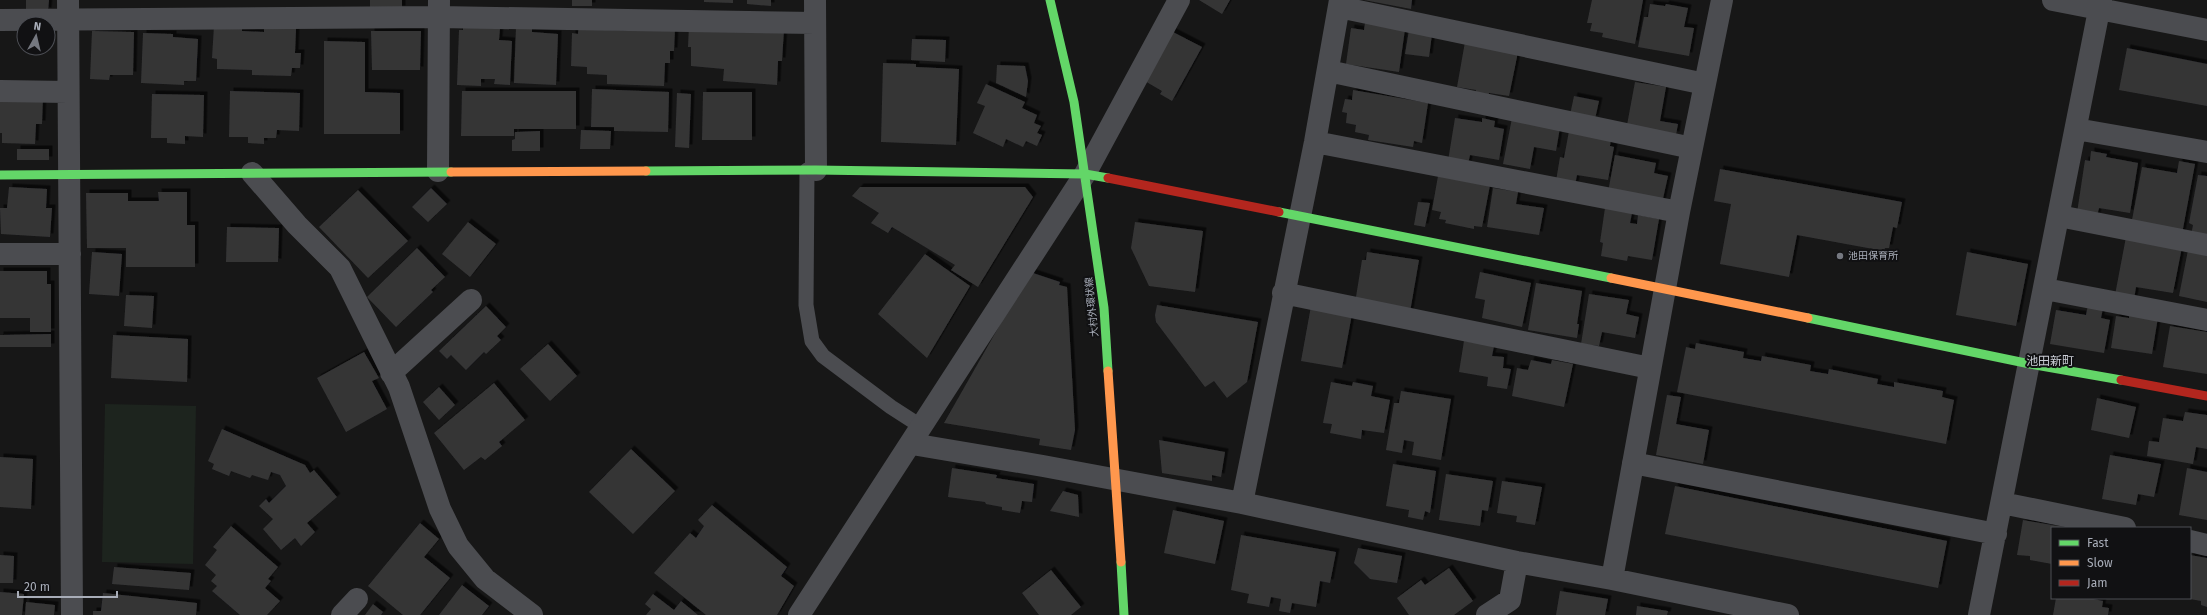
<svg xmlns="http://www.w3.org/2000/svg" width="2207" height="615" font-family="'Fira Sans','Noto Sans JP',sans-serif">
<style>
.green{fill:#1d241e}
.building{fill:#353536;filter:url(#shadow)}
.lines{fill:none;stroke-linecap:round;stroke-linejoin:round}
.lane{stroke:#4b4c50;stroke-width:15}
.street{stroke:#4b4c50;stroke-width:22}
.fast{stroke:#63d668;stroke-width:9}
.slow{stroke:#ff974d;stroke-width:9}
.jam{stroke:#b3261e;stroke-width:9}
.poi-dot{fill:#757880;stroke:#111113;stroke-width:1.5}
.labels{text-anchor:middle;dominant-baseline:central;stroke-width:4;stroke-linejoin:round;paint-order:stroke}
.poi-label{font-size:10px;fill:#a8adb8;stroke:#111113;text-anchor:start}
.street-label{font-size:10px;fill:#a8adb8;stroke:#111113}
.quarter-label{font-size:12px;fill:#c9ccd4;stroke:#111113}
</style>
<defs>
<filter id="shadow"><feDropShadow dx="3.5" dy="-3.5" stdDeviation="0" flood-color="#0009"/></filter>
</defs>
<rect width="100%" height="100%" fill="#171717"/>
<path class="green" d="M105 404 196 406 193 564 102 562Z"/>
<path class="building" d="M26 0H49L48 11 26 10Z
M370 0H402V9H370Z
M572 0H592V6H572Z
M704 0H733V3L704 2Z
M747 0H771V6L747 4Z
M1199 0H1230L1222 14Z
M1364 0H1412L1411 9Z
M1592 0H1643L1635 44 1602 37 1603 33 1590 31 1592 23H1587Z
M1650 4 1665 6 1666 4 1688 8 1684 27 1694 28 1689 56 1638 47 1644 17H1648Z
M1365 23 1405 29 1399 72 1346 64 1351 28 1364 30Z
M579 24 607 30 626 31V26L675 28 674 51H670V63H665L664 86 607 84V75L587 74V67L571 66 572 33 578 34Z
M689 25 784 29 782 61H778L777 85 723 81 724 69 691 66V47H688Z
M214 26 242 28V31L264 32V28L296 29 295 53H301L300 68H292L291 76 252 75V70L217 69V59L212 58Z
M463 26 500 28 499 40 512 41 510 85 494 84 495 79H481V86L457 85 459 30H463Z
M516 27H532V32L558 34 556 85 514 83Z
M1409 30 1432 34 1429 57 1405 54Z
M92 31 134 32 133 75H110L109 80 90 79Z
M371 31H421L420 70H372Z
M1171 31 1202 47 1172 101 1160 94 1162 91 1143 80Z
M143 33 173 34V37L198 39 196 81H184V85L141 83Z
M912 39 946 40 945 62 911 60Z
M324 41 365 42V92L400 93V134H324Z
M1465 42 1518 52 1509 96 1489 93 1488 98 1475 95 1476 90 1457 87Z
M2127 48 2207 64V106L2119 90Z
M883 63 916 64V67L959 69 956 145 881 142Z
M997 65 1025 66 1028 81 1026 97 996 83Z
M1635 82 1666 87 1660 121 1678 124 1676 135 1627 125Z
M986 84 1025 102 1022 108 1037 115 1034 123 1041 126 1037 133 1042 135 1037 146 1026 141 1023 147 1006 139 1003 147 973 133 985 106 977 103Z
M592 89 669 92 668 132 614 131V127H591Z
M1353 90 1428 103 1422 143 1414 141 1413 147 1368 140 1369 135 1355 132 1356 125 1346 123 1347 113 1342 112 1345 99 1352 100Z
M230 91 300 93 299 131 277 130 276 138H264V144L248 143V137H229Z
M462 91H576V129H514V136H461Z
M703 92H752V140H702Z
M677 93 691 94 689 148 675 147Z
M152 94 204 95 203 137 185 136V144L167 143V138H151Z
M0 95H43L42 124H36L35 144 2 143V133H0Z
M1574 96 1599 101 1595 119 1570 115Z
M1455 118 1482 122V118L1495 121 1494 127 1504 129 1499 160 1470 155 1468 164 1448 161Z
M1512 118 1560 127 1556 151 1534 147 1530 169 1503 164Z
M581 130 611 131 610 149H580Z
M540 131V151H512V140L515 139V132Z
M1569 131 1611 138 1610 146 1614 147 1608 180 1577 175 1575 185 1556 181 1560 157 1564 158Z
M17 149H49V160H17Z
M2091 151 2107 154 2106 157 2138 163 2130 213 2099 208 2097 216 2077 213 2085 160 2090 161Z
M1615 155 1656 163 1654 173 1668 176 1662 203 1608 192Z
M2179 161 2195 164 2182 234 2132 220 2142 167 2177 173Z
M1720 169 1902 202 1897 228 1893 227 1889 248H1885L1884 251 1797 235 1789 277 1720 264 1731 204 1714 201Z
M2198 175 2207 176V238L2191 235 2193 225 2189 223Z
M1438 176 1490 185 1482 227 1474 226V229L1445 223 1446 220 1439 219 1441 212 1432 210Z
M9 187 47 189 46 208H52L50 237 1 234 0 208H7Z
M860 187H1025L1033 197 978 287 951 270 955 265 892 227 888 233 871 223 879 213 852 196Z
M431 188 447 204 428 222 412 207Z
M1493 188 1518 192 1516 204 1544 208 1539 235 1487 227Z
M358 190 408 241 368 278 319 227Z
M158 192H187V225H195V267H126V248H87L86 193H128V201H159Z
M1418 202 1430 203 1425 227 1414 225Z
M1605 208 1632 213 1630 223 1637 224 1638 215 1659 219 1652 260 1628 256 1627 261 1601 256 1603 243 1600 242Z
M468 222 496 244 470 277 442 254Z
M1135 222 1203 231 1195 292 1149 286 1131 248Z
M227 227 279 228 278 262H226Z
M2126 237 2182 247 2173 293 2136 287 2134 299 2115 295Z
M417 248 445 277 431 290 433 292 396 327 367 297Z
M2188 250 2207 255V302L2179 296Z
M92 252 122 254 119 296 89 294Z
M1367 252 1419 260 1410 312 1355 303 1362 260H1366Z
M1967 252 2028 264 2016 326 1956 315Z
M925 254 970 286 927 358 878 314Z
M0 271H47V284H51V332H30V318H0Z
M1030 272 1060 282 1059 285 1067 287 1075 430 1071 450 1039 445 1040 439 944 423Z
M1480 272 1531 283 1522 327 1482 318 1485 300 1475 298Z
M1536 283 1582 291 1577 324H1579L1577 338 1528 330Z
M1589 294 1629 300 1626 314 1639 317 1635 338 1602 332 1599 346 1581 344Z
M126 295 154 296 152 328 124 326Z
M1157 305 1258 322 1247 382 1227 398 1214 381 1205 387 1156 322 1155 315Z
M2088 305 2103 308 2101 318 2110 320 2104 353 2050 344 2056 310 2086 315Z
M486 306 506 327 497 336 501 340 486 354 484 352 466 370 451 355 447 359 439 351Z
M1311 306 1352 314 1342 368 1301 361Z
M2129 312 2158 317 2152 354 2111 348 2116 316 2129 318Z
M2170 326 2207 332V374L2163 367Z
M51 334V347H0V335Z
M113 335 188 339 187 382 111 378Z
M1464 341 1494 346 1492 356 1504 357 1503 368 1511 369 1507 389 1487 386 1488 377 1459 372Z
M1696 343 1744 352 1743 358 1761 361 1762 356 1811 365 1810 371 1828 374 1829 369 1878 379 1877 384 1894 387V382L1943 391 1942 397 1954 400 1946 444 1677 392 1686 347 1695 349Z
M548 344 577 376 550 401 520 369Z
M364 352 379 378 372 381 387 409 346 432 317 378Z
M1531 360 1551 364 1552 360 1573 364 1564 407 1512 396 1517 368 1528 370Z
M1331 382 1352 386 1353 382 1373 386 1371 396 1390 400 1384 433 1362 430 1361 439 1330 433 1332 424 1323 423Z
M494 383 525 420 499 442 502 446 485 460 481 457 464 470 434 433Z
M439 387 455 405 439 420 423 402Z
M1401 391 1451 399 1441 460 1412 455 1414 442 1404 440 1402 453 1386 450 1394 403H1399Z
M1667 395 1681 397 1676 424 1709 430 1703 464 1656 455Z
M2097 398 2136 407 2129 438 2091 430Z
M2185 412 2207 415V449L2196 447 2193 464 2147 456 2149 441 2159 442 2163 418 2183 421Z
M222 429 305 465 310 473 314 470 337 497 307 523 315 532 301 546 295 538 281 550 263 529 273 519 259 506 266 499 269 503 286 486 280 475 271 472 268 480 252 475 250 478 231 471 229 476 212 469 214 464 208 461Z
M1159 440 1225 452 1221 477 1212 475V481L1162 473Z
M631 449 675 491 633 534 589 492Z
M2110 455 2161 464 2154 497 2138 494 2136 505 2102 499Z
M0 457 33 459 31 509 0 507Z
M1393 464 1436 471 1430 513 1425 511 1423 520 1408 517 1409 510 1386 506Z
M952 468 997 475 996 478 1034 484 1032 502 1022 501 1020 513 1002 510V507L986 504 985 502 948 497Z
M2187 468 2207 472V520L2179 515Z
M1446 474 1493 481 1488 511 1482 510 1480 526 1439 520Z
M1502 481 1542 487 1535 525 1516 522 1517 516 1497 513Z
M1675 486 1947 541 1938 588 1665 534Z
M1063 491 1078 495 1079 517 1050 511Z
M712 505 787 567 781 576 794 586 777 615H706L654 573 690 533 696 538 704 526 698 520Z
M1173 510 1224 521 1215 564 1164 553Z
M2023 520 2064 527 2052 528V564L2030 560V556L2017 555Z
M420 523 439 539 424 557 450 578 420 615H403L368 586Z
M231 526 278 567 268 579 271 581 265 588 280 601 267 615H240L212 591 217 586 211 581 216 575 205 565 217 550 213 547Z
M1241 535 1336 552 1330 583 1320 581 1316 607 1292 603 1290 613 1279 611 1281 599 1271 597 1269 607 1247 603 1249 594 1231 590Z
M1358 548 1402 556 1397 583 1370 579 1354 563Z
M0 555 14 556 13 583H0Z
M2190 555 2207 558V607L2201 605V601L2190 599Z
M114 567 191 573 189 590 112 584Z
M1449 568 1473 601 1454 615H1409L1397 598 1421 580 1425 585Z
M1051 570 1081 607 1071 615H1039L1022 593Z
M462 585 489 606 482 615H439Z
M1560 591 1608 599 1605 615H1556Z
M0 592 24 594 22 615H0Z
M103 593 197 603 196 615H93V611H101Z
M653 594 674 610 681 601 698 615H646L651 609 645 604Z
M2056 598H2088L2103 601 2102 607 2109 608 2108 615H2053Z
M26 602 55 605 54 615H25Z
M373 604 383 612 381 615H365Z
M1637 606 1668 611 1667 615H1636Z"/>
<g class="lines">
<path class="lane" d="M807 170 806 305 812 341 823 356 891 407 922 427"/>
<path class="street" d="M68 0 72 615
M815 0 816 170
M2053 0 2207 30
M1339 7 1705 84
M0 20 439 17 815 23
M1328 71 1692 148
M0 91 68 92
M2076 129 2207 152
M1315 142 1679 212
M438 171 439 0
M252 173 297 225 340 268 399 387 440 509 458 546 485 579 532 615
M2059 216 2207 245
M0 254H70
M2045 289 2207 320
M1283 293 1650 368
M391 373 471 300
M912 444 1043 466 1242 503 1517 562 1612 579 1788 615
M1633 463 1996 534
M1242 503 1315 142 1340 0
M2002 503 2125 528
M2190 541 2207 545
M1612 579 1679 212 1722 0
M342 615 357 599
M799 615 1085 174 1179 0
M1487 615 1510 600 1517 562
M1979 615 2101 0"/>
<path class="fast" d="M1050 0 1074 102 1104 308 1108 371
M646 171 816 170 1085 174 1108 178
M0 175 451 172
M1279 212 1611 278
M1808 318 2030 364 2121 380
M1121 562 1124 615"/>
<path class="slow" d="M451 172 646 171
M1611 278 1808 318
M1108 371 1121 562"/>
<path class="jam" d="M1108 178 1279 212
M2121 380 2207 396"/>
</g>
<circle class="poi-dot" cx="1840" cy="256" r="4"/>
<g class="labels">
<g class="poi-label">
<text x="1848" y="256">池田保育所</text>
</g>
<g class="street-label">
<text transform="translate(1092 307) rotate(-96)">大村外環状線</text>
</g>
<g class="quarter-label">
<text x="2050" y="361">池田新町</text>
</g>
</g>
<rect x="2051" y="527" width="140" height="72" fill="#111113" stroke="#4d4f55"/>
<rect x="2059" y="540" width="20" height="6" fill="#63d668" stroke="#4d4f55"/>
<text x="2087" y="547" font-size="12" fill="#a8adb8">Fast</text>
<rect x="2059" y="560" width="20" height="6" fill="#ff974d" stroke="#4d4f55"/>
<text x="2087" y="567" font-size="12" fill="#a8adb8">Slow</text>
<rect x="2059" y="580" width="20" height="6" fill="#b3261e" stroke="#4d4f55"/>
<text x="2087" y="587" font-size="12" fill="#a8adb8">Jam</text>
<g transform="translate(36 36) rotate(8)"><circle r="19" fill="#111113" stroke="#4d4f55"/>
<path d="M0-3L7 15L0 10L-7 15Z" fill="#757880"/>
<text y="-6" font-size="11" font-weight="bold" text-anchor="middle" fill="#a8adb8">N</text>
</g>
<path d="M18 591v6h99v-6" fill="none" stroke="#a8adb8" stroke-width="2"/>
<text x="24" y="591" font-size="12" fill="#a8adb8" stroke="#111113" stroke-width="3" paint-order="stroke">20 m</text>
</svg>
